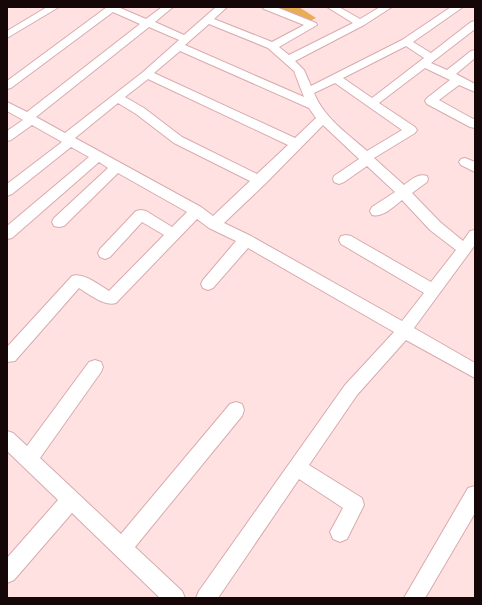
<svg xmlns="http://www.w3.org/2000/svg" width="482" height="605" font-family="Inter,sans-serif">
<style>
.green{fill:#e7ad57}
.lines{fill:none;stroke-linecap:round;stroke-linejoin:round}
.minor-casing{stroke:#d9aaad;stroke-width:2}
.minor{fill:#fff;fill-rule:evenodd}
</style>
<rect width="100%" height="100%" fill="#ffe1e2"/>
<path class="green" d="M274 7H299L316 18 310 21Z"/>
<g class="lines">
<g class="minor-casing">
<path id="minor" d="M47 7H59L7 38V31Z
M107 7H118L146 19 162 7H173L155 22 184 35 216 7H227L214 19 272 42 304 25 264 9 262 7H276L316 23 317 25 279 47 289 55 353 23 327 7H339L360 19 380 7H392L364 25 295 61 304 70 311 86 402 40 451 7H463L413 42 431 53 471 22 475 21V29L431 63 447 70 471 51 475 50V58L456 74 475 84V92L459 85 439 100 473 119 475 118V128L470 127 427 104 425 101 427 98 450 80 425 68 379 103 415 127 417 130 415 133 374 158 404 185C411 180 418 173 427 176L428 179 427 182 412 193 440 222 463 241 470 231 475 230V245L414 328 475 363V378L406 340 357 395 309 465 362 498 364 505 347 539 340 542 333 539 330 532 343 508 299 479 218 598H196L199 591 345 385 394 332 248 248 213 288 208 290 203 288 201 284 203 280 236 241 209 228 197 219 116 303C105 307 89 294 79 288L15 361 7 362V347L72 276C83 272 99 285 109 291L164 235 142 222 110 257 105 259 100 257 98 253 100 249 136 211 141 210 146 211 172 227 187 212 118 173 64 226 59 227 54 226 52 222 54 218 108 168 99 162 12 238 7 239V226L89 157 71 147 12 194 7 196V184L62 142 32 125 11 140 7 141V131L23 120 7 111V102L27 112 140 24 113 12 11 88 7 89V81ZM209 24 268 48 294 71 304 97 185 45ZM149 27 179 40 143 72 65 133 36 117ZM406 46 424 58 372 98 343 78ZM180 51 309 108 316 118 295 138 154 73ZM148 79 288 145 257 174 182 137 144 108 125 97ZM335 83 402 130 367 151C348 134 324 118 314 93ZM118 103 136 114 174 143 250 181 213 216 201 207 75 138ZM323 125 359 159 334 176 333 179 334 182 339 184 344 182 367 166 395 192 372 207 370 211 372 215C383 218 394 206 402 200L430 230 456 250 431 282 351 236 346 235 341 236 339 240 341 244 424 293 402 321 251 236 224 223 265 184Z
M465 158 475 162V172L461 165 459 162 461 159Z
M95 360 101 362 103 367 101 372 40 458 121 534 230 404 236 402 242 404 244 410 242 416 135 547 182 591 185 598H160L72 513 14 580 7 583V558L58 500 7 451V431L13 433 27 446 89 362Z
M475 486V513L425 598H404L468 488Z"/>
</g>
<use href="#minor" class="minor"/>
</g>
<rect width="482" height="605" fill="none" stroke="#150708" stroke-width="16"/>
</svg>
